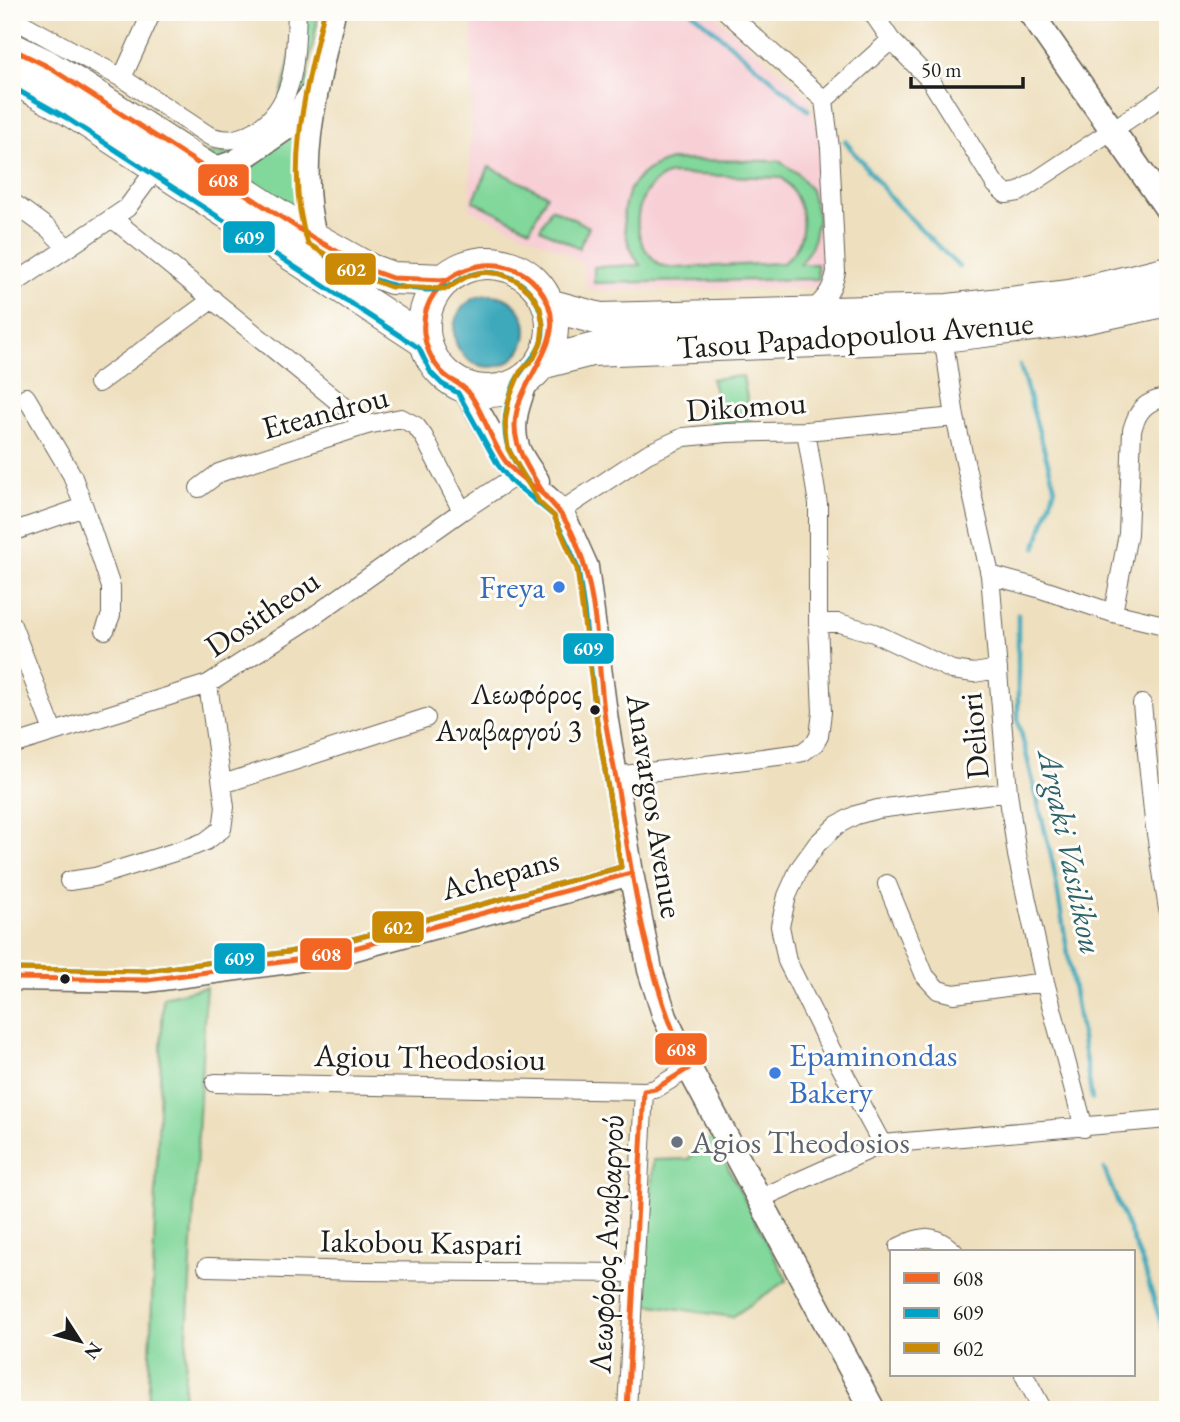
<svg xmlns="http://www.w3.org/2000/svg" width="1180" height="1422" font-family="'EB Garamond',serif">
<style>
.built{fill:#f7cfd5}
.green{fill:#82d79b;stroke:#4f7a5c;stroke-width:2;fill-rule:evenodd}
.water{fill:#3ca9bb;stroke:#2c626c;stroke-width:2}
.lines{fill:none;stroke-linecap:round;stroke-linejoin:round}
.stream{stroke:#3ca9bb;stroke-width:4.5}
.street-casing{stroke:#666055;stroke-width:20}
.secondary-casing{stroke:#666055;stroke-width:27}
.highway-casing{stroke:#666055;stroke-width:34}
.street{stroke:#fff;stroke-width:18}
.secondary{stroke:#fff;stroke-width:24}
.highway{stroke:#fff;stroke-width:32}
.bus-1-casing{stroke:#fdfcf7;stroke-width:10}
.bus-2-casing{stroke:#fdfcf7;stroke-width:10}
.bus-3-casing{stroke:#fdfcf7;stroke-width:10}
.bus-1{stroke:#f26522;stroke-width:5}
.bus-2{stroke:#01a2c5;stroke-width:5}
.bus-3{stroke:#cb8a06;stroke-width:5}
.shop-dot{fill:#3f7fe0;stroke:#fdfcf7;stroke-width:2.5}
.bus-dot{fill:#1c1c1c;stroke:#fdfcf7;stroke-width:2.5}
.worship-dot{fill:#6b7280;stroke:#fdfcf7;stroke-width:2.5}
.labels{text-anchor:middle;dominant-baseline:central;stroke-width:6;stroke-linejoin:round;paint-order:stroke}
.bus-label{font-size:30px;fill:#1c1c1c;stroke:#fdfcf7;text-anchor:end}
.street-label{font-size:32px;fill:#1c1c1c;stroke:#fdfcf7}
.shop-label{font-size:32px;fill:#366cbe;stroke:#fdfcf7;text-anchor:end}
.worship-label{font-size:32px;fill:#5b616d;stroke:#fdfcf7;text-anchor:start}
.water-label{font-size:33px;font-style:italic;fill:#2c626c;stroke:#fdfcf7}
.line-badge{stroke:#fdfcf7;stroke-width:2.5}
.badge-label{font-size:19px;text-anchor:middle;font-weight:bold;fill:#fff}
</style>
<rect width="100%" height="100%" fill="#fdfcf7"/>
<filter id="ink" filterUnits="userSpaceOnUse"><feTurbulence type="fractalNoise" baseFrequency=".0143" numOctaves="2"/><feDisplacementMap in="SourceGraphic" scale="14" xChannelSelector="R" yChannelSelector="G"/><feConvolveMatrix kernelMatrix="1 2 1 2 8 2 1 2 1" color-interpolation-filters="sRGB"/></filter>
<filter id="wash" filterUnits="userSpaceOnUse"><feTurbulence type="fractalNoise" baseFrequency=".00686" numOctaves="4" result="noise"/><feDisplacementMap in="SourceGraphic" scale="28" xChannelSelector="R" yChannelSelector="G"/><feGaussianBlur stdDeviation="1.57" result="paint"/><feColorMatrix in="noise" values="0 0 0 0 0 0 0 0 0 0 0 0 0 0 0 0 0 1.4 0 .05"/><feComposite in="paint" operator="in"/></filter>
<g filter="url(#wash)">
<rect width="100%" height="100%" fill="#eedfbe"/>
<path class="built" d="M472 12H711L808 96 820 141 824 288 597 291 587 289 582 264 567 253 470 209Z"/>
<path class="green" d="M301 12H319L308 70 303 219 192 153 221 154 236 150 275 122Z
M671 160 779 161 797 173 811 190 818 218 812 246 800 264H817L818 279 594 283V267L640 265C612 224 618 174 671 160ZM670 174 782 178C807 202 811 240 783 263L675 268 659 265C653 258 645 251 642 243 631 217 642 183 670 174Z
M489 167 547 195 530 229 473 201Z
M551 208 589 227 579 248 540 229Z
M743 376 751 420 711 424 716 396 711 379Z
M206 987 183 1410H148L163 997Z
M712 1137 787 1280 732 1317 645 1304 653 1160 688 1159Z"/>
<path class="water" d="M454 331a36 36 0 1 1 72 0a36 36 0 1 1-72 0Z"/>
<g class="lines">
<path class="stream" d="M692 12 808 110
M845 141 895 203 959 267
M1020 365 1055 488 1036 547
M1018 614V720L1053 864 1092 1099
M1104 1169 1143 1264 1168 1346"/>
</g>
</g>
<g filter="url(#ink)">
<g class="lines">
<g class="street-casing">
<path id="street" d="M727 12 824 100 830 148 836 272C832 291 825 300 810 312
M872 12 891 40 931 81 995 184 1006 194 1019 192 1168 93
M12 18 122 78 208 135C226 143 238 140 255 131 297 105 295 56 297 12
M122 78 152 12
M824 100 891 40
M12 202 49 229 66 247
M112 218 367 425
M12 285 127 208 158 166
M943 336 955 417 990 575 1008 792 1017 855 1045 982 1084 1128
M98 383 213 299
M26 397 72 475 84 507 111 587V615L105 630
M199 488 219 473 236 467 367 425 401 418 416 426 424 437 462 511
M561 511 647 454 684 437 727 433 806 431 955 417
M12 532 84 507
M990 575 1038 588 1113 613 1168 626
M1113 613 1128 534 1132 430C1138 409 1146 401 1168 397
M818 623H839L874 633 952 670 974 673 998 669
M12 625 53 731
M1142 704 1154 821 1168 909
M12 745 208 684 308 620 462 511 517 475
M616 776 794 754 803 752 815 743 819 736 822 712 818 623V504L806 431
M223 784 426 718
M69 881 95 877 194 846 206 841 222 829 225 807 208 684
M887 884 925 976 938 990 954 994 1045 982
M215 1083 644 1091 655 1089 689 1068
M882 1144 831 1049 787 961 780 926 787 896 799 869 817 844 837 825 856 815 878 809 1008 792
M759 1199 882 1144 1168 1119
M899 1247C923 1235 934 1233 954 1252
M207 1267 360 1271 635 1273
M1024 1375 1043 1410
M627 1410 644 1091"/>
</g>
<g class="secondary-casing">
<path id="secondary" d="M1030 12 1168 210
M200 163 219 168 236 162 290 125 312 94
M315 239C294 168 317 83 333 12
M528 376C519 399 509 423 517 447 521 459 531 471 537 481
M464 387 506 461 517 475 546 497 561 511 586 567 606 721 631 873 650 970 665 1017 689 1068 873 1410
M12 978 147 980 289 961 344 951 631 873"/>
</g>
<g class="highway-casing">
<path id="highway" d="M12 49 47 66 84 89 315 239 370 270 392 278 445 280
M12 77 70 110 426 342
M424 327a64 64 0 1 1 128 0a64 64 0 1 1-128 0Z
M548 305 600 319 948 310 1070 296 1168 272
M541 363 591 350 943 336 1073 320 1168 300"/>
</g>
<use href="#street" class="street"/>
<use href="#secondary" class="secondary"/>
<use href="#highway" class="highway"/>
<g class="bus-1-casing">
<path id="bus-1" d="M12 49 47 66 315 239 370 270 392 278 445 280
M546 497C533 476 515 452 515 426 515 376 579 338 538 287 502 241 418 272 424 333 426 350 435 369 450 379 458 383 463 386 469 393 485 414 490 441 506 462 514 473 526 481 537 489 554 503 568 521 576 542 599 597 597 661 605 719 609 745 615 770 619 796 634 890 648 981 689 1068L655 1089 644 1091 627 1410
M12 978 147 980 289 961 344 951 631 873"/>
</g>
<g class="bus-2-casing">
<path id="bus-2" d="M12 87 65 117 419 348 431 373 442 384 458 393 498 465 510 480 554 516 570 549 578 569 584 610 597 722 621 867 342 942 288 952 146 971 12 969
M326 256C358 274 388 288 426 290 450 291 451 282 470 275 491 268 515 275 529 291 543 307 548 333 537 351 530 362 521 370 515 382 507 401 502 424 507 444 511 458 520 470 528 482"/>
</g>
<g class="bus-3-casing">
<path id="bus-3" d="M12 969 146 971 288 952 342 942 621 867 597 722 577 569 554 516 539 502 508 449 505 423 509 399 520 372 534 358 541 343 543 325 540 308 531 293 517 281 501 274 483 272 466 277 446 289 391 287 366 278 308 244C283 170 307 85 324 12"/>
</g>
<use href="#bus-1" class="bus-1"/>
<use href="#bus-2" class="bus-2"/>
<use href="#bus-3" class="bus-3"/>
</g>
</g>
<g class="shop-dot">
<circle cx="559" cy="587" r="7"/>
<circle cx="775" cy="1073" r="7"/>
</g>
<g class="bus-dot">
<circle cx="595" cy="710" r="6"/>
<circle cx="65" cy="979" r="6"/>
</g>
<circle class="worship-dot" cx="677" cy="1142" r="7"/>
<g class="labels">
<g class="bus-label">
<text x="582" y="693">Λεωφόρος<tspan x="582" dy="37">Αναβαργού 3</tspan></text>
</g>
<g class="street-label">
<text transform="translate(855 335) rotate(-4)">Tasou Papadopoulou Avenue</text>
<text transform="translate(746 406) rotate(-4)">Dikomou</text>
<text transform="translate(325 412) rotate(-15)">Eteandrou</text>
<text transform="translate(262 613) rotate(-34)">Dositheou</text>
<text transform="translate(974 736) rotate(-95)">Deliori</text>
<text transform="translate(655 806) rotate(81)">Anavargos Avenue</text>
<text transform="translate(500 874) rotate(-15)">Achepans</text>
<text transform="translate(430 1057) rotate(1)">Agiou Theodosiou</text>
<text transform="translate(421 1242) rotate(1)">Iakobou Kaspari</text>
<text transform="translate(606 1244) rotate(-87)">Λεωφόρος Αναβαργού</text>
</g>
<g class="shop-label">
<text x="545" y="587">Freya</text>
<text x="789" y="1055" text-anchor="start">Epaminondas<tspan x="789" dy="37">Bakery</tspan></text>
</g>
<g class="worship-label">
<text x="691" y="1142">Agios Theodosios</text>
</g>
<g class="water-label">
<text transform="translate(1071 852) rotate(78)">Argaki Vasilikou</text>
</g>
</g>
<g class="line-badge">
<rect x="197" y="163" width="53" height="34" rx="7" fill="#f26522"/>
<rect x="222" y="220" width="54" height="34" rx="7" fill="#01a2c5"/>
<rect x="324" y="252" width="53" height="34" rx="7" fill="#cb8a06"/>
<rect x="562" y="632" width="53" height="33" rx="7" fill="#01a2c5"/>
<rect x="371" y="910" width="54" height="34" rx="7" fill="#cb8a06"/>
<rect x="299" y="937" width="54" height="34" rx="7" fill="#f26522"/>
<rect x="213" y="942" width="53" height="33" rx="7" fill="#01a2c5"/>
<rect x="654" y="1032" width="54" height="34" rx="7" fill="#f26522"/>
</g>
<g class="badge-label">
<text x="223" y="187">608</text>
<text x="249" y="244">609</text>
<text x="351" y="276">602</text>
<text x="588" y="655">609</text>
<text x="398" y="934">602</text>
<text x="326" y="961">608</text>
<text x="239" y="965">609</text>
<text x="681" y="1056">608</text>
</g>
<rect width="1180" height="1422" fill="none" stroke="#fdfcf7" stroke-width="42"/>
<rect x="890" y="1250" width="245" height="126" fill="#fdfcf7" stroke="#a3a29f" stroke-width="2"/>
<rect x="904" y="1273" width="35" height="10" fill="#f26522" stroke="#a3a29f" stroke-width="2"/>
<text x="953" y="1286" font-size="21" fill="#1c1c1c">608</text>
<rect x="904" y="1308" width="35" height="10" fill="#01a2c5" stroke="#a3a29f" stroke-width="2"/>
<text x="953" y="1320" font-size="21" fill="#1c1c1c">609</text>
<rect x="904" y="1343" width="35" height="10" fill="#cb8a06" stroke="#a3a29f" stroke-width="2"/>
<text x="953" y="1356" font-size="21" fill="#1c1c1c">602</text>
<g transform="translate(80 1341) rotate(126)" stroke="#fdfcf7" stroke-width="5" paint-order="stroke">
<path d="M0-5L12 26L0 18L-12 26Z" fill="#1c1c1c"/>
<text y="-10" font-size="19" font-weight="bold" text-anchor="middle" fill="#1c1c1c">N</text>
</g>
<path d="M911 77v10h112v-10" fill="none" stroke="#1c1c1c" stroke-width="3.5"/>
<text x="921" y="77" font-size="21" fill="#1c1c1c" stroke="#fdfcf7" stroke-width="5" paint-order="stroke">50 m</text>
</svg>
